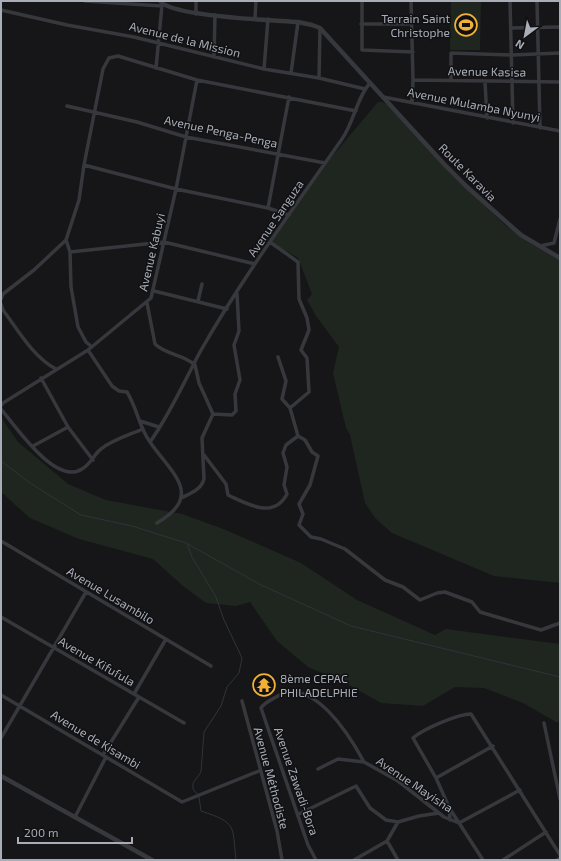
<svg xmlns="http://www.w3.org/2000/svg" width="561" height="861" font-family="'Exo 2',sans-serif">
<style>
.green{fill:#1e261f}
.lines{fill:none;stroke-linecap:round;stroke-linejoin:round}
.stream{stroke:#2c353c;stroke-width:1}
.minor{stroke:#37383d;stroke-width:3.5}
.tertiary{stroke:#37383d;stroke-width:4.5}
.labels{text-anchor:middle;dominant-baseline:central;stroke-width:3;stroke-linejoin:round;paint-order:stroke}
.poi-label{font-size:12px;fill:#a8adb8;stroke:#111113;text-anchor:end}
.street-label{font-size:12px;fill:#a8adb8;stroke:#111113}
</style>
<rect width="100%" height="100%" fill="#161618"/>
<path class="green" d="M451 1H481L480 50H450Z
M378 102H382L388 105 478 199 504 224 528 242 560 259V583L494 576 392 533 375 518 365 503 350 435 346 428 333 373 339 347 316 316 307 300 312 294 298 258 270 242 318 173Z
M1 417 18 442 68 484 106 500 182 514 226 530 301 563 357 600 435 635 446 629 560 644V722H556L523 703 484 688 455 687 423 706 381 703 344 682 308 667 277 641 250 602 236 606 206 603 183 586 153 559 79 539 30 518 1 492Z"/>
<g class="lines">
<path class="stream" d="M1 461 30 483 81 515 132 526 186 543 261 585 351 626 560 677
M187 544 192 557 216 597 224 620 242 658 239 673 227 687 221 706 204 732 201 772 193 783V789L197 794
M199 797 201 811C238 823 232 826 236 860"/>
<path class="minor" d="M85 1 162 6
M196 1V14
M362 1V50L413 52
M411 1 413 80 412 102
M510 1 513 123
M537 1 540 128
M1 10 67 25 134 37 264 69 319 78 365 89
M255 18 256 1
M361 24H412
M511 28 560 27
M214 57 215 15
M156 68 162 5
M264 69 268 19
M291 73 298 22
M319 78 320 28
M413 80 560 82
M451 80V53L512 55 560 53
M485 82 487 118
M383 97 560 131
M67 106 137 122 186 137 325 163
M84 165 176 189 268 208 289 215
M268 208 289 97
M270 242 298 262 299 299 307 318 309 330 301 350 307 358 309 392 290 408
M540 246 554 243 560 219
M70 252 164 242 255 264
M154 291 227 309
M1 299 3 294 34 270 66 240
M198 301 202 284
M147 303 155 344C166 355 183 354 195 365L199 383 213 414
M1 304 3 310C18 330 33 357 56 369
M92 347 86 342 78 327 71 287 70 252 66 240 79 200 84 165 103 69 109 58 118 56 197 80 356 111
M88 350 112 386 119 391 127 392C137 408 139 427 150 442 171 473 205 495 157 523
M278 357 286 381 282 399 290 408 298 436 305 440 312 452 318 456 310 485 299 504 303 514 299 525 311 537 321 539 345 549 385 580 403 587 420 600 437 593 445 592 472 602 480 612 541 630 560 623
M41 378 68 427 93 460
M1 406 3 403 88 350 151 298 176 189 197 80
M1 409C16 427 56 486 82 469 92 463 94 454 101 449 112 440 129 435 143 429
M213 414 232 415 236 411 235 394 240 380 234 345 239 331 237 294
M140 421 159 427
M150 442C170 414 184 382 200 352 242 278 293 209 342 139 354 122 357 97 370 83
M33 446 68 427
M204 455 226 484 228 495 230 496C249 505 274 519 287 494L284 485 287 467 283 453 286 445 298 436
M181 498C191 493 201 490 204 479L202 438 213 414
M1 541 211 666
M1 617 184 723
M134 694 166 639
M1 695 182 802 259 771
M242 701 277 831 282 860
M544 723 560 799
M1 738 86 592
M103 755 139 697
M318 769 338 759 364 762 398 781 444 817 459 823
M436 778 413 738C423 729 458 714 471 714L560 855
M450 809 483 860
M299 814 356 786 370 808 386 820 398 822 419 816 439 813
M75 817 106 757
M450 820 449 807 436 778 493 746
M459 823 520 790
M387 841 398 860
M316 860 308 845 261 708C264 703 271 700 276 697 312 674 350 736 364 762
M354 860 387 841 398 822
M503 860 546 832
M557 860 560 858"/>
<path class="tertiary" d="M160 1C172 17 274 20 298 22L312 25 320 28 444 164 466 186 521 235 560 258
M1 776 152 860"/>
</g>
<defs>
<g id="stadium-ring" transform="scale(1.15)"><circle r="9.5" fill="#111113" stroke="#f2b134" stroke-width="1.5"/><path d="M0-5a6.5 5 0 1 0 0 10a6.5 5 0 1 0 0-10ZM-3.5-1.8h7v3.6h-7Z" fill="#f2b134"/></g>
<g id="temple-ring" transform="scale(1.15)"><circle r="9.5" fill="#111113" stroke="#f2b134" stroke-width="1.5"/><path d="M0-6L5-2H3V0L6.5 2.5H4V6H1.5V3h-3V6H-4V2.5H-6.5L-3 0V-2H-5Z" fill="#f2b134"/></g>
</defs>
<g fill-rule="evenodd">
<use href="#stadium-ring" x="466" y="25"/>
<use href="#temple-ring" x="264" y="685"/>
</g>
<g class="labels">
<g class="poi-label">
<text x="450" y="18">Terrain Saint<tspan x="450" dy="14">Christophe</tspan></text>
<text x="280" y="678" text-anchor="start">8ème CEPAC<tspan x="280" dy="14">PHILADELPHIE</tspan></text>
</g>
<g class="street-label">
<text transform="translate(185 39) rotate(14)">Avenue de la Mission</text>
<text transform="translate(487 71) rotate(1)">Avenue Kasisa</text>
<text transform="translate(474 104) rotate(11)">Avenue Mulamba Nyunyi</text>
<text transform="translate(221 131) rotate(12)">Avenue Penga-Penga</text>
<text transform="translate(468 172) rotate(45)">Route Karavia</text>
<text transform="translate(275 218) rotate(-56)">Avenue Sanguza</text>
<text transform="translate(151 252) rotate(-77)">Avenue Kabuyi</text>
<text transform="translate(111 595) rotate(31)">Avenue Lusambilo</text>
<text transform="translate(97 661) rotate(30)">Avenue Kifufula</text>
<text transform="translate(96 739) rotate(31)">Avenue de Kisambi</text>
<text transform="translate(272 778) rotate(75)">Avenue Méthodiste</text>
<text transform="translate(297 781) rotate(71)">Avenue Zawadi-Bora</text>
<text transform="translate(415 784) rotate(34)">Avenue Mayisha</text>
</g>
</g>
<rect width="561" height="861" fill="none" stroke="#a8adb8" stroke-width="4"/>
<g transform="translate(525 36) rotate(212)" stroke="#111113" stroke-width="3" paint-order="stroke">
<path d="M0-3L7 15L0 10L-7 15Z" fill="#a8adb8"/>
<text y="-6" font-size="11" font-weight="bold" text-anchor="middle" fill="#a8adb8">N</text>
</g>
<path d="M18 837v6h114v-6" fill="none" stroke="#a8adb8" stroke-width="2"/>
<text x="24" y="837" font-size="12" fill="#a8adb8" stroke="#111113" stroke-width="3" paint-order="stroke">200 m</text>
</svg>
